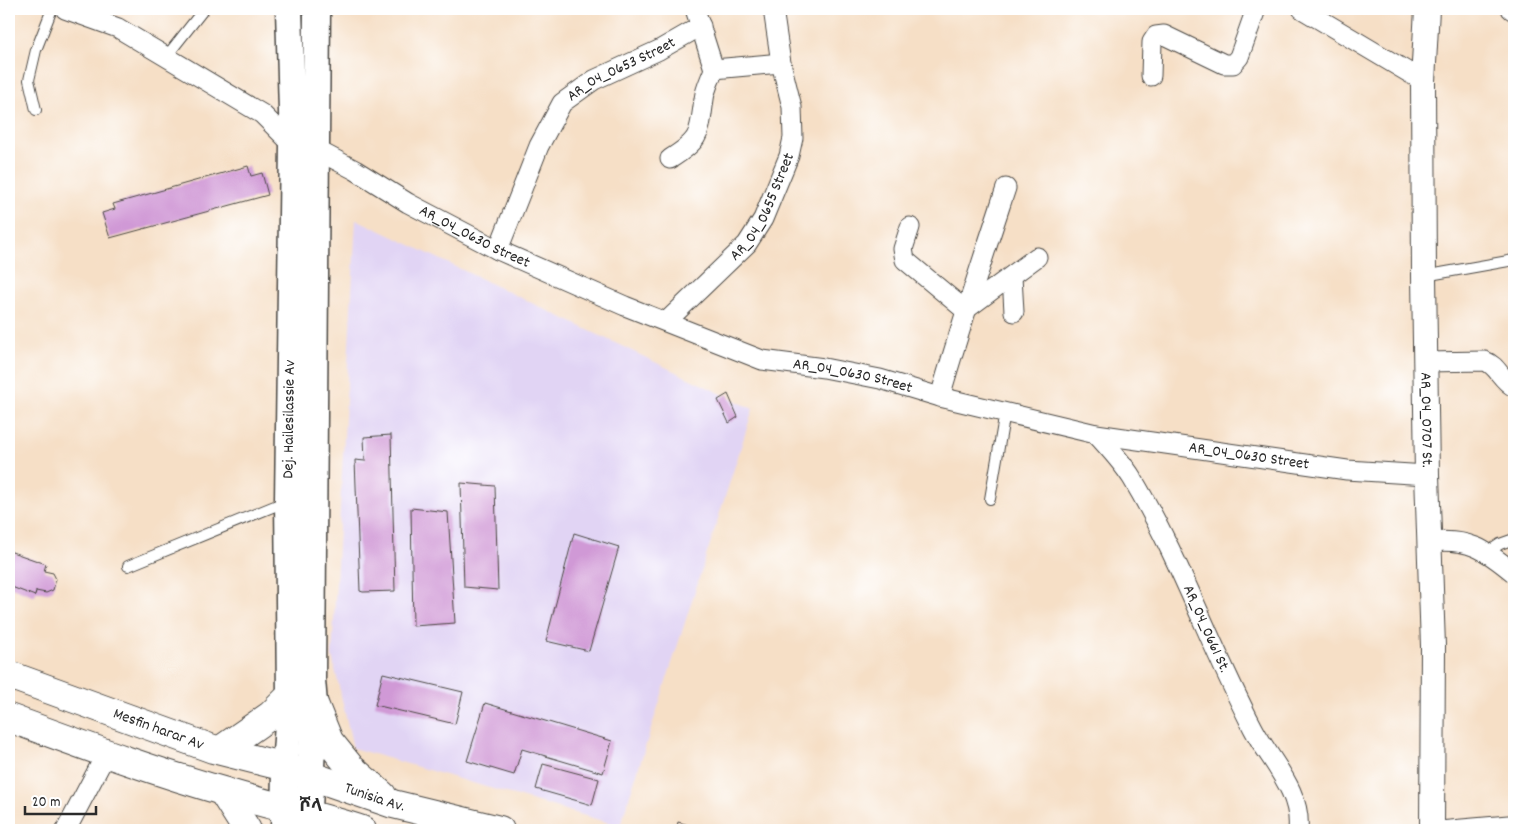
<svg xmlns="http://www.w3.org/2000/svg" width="1523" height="839" font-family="Dekko,'Noto Sans Ethiopic',sans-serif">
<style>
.built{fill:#e1d4f4}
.building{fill:#d099d6}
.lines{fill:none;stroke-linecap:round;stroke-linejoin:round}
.service-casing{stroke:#494642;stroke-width:12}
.minor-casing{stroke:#494642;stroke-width:21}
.tertiary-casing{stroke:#494642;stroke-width:26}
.secondary-casing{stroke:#494642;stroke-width:29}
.primary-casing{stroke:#494642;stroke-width:30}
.service{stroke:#fff;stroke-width:10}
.minor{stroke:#fff;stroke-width:19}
.tertiary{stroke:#fff;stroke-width:24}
.secondary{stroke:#fff;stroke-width:26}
.primary{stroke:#fff;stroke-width:28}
.labels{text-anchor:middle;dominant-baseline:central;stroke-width:4;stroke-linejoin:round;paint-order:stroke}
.street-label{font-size:16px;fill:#2b2b2b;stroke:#fff}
.neighbourhood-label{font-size:18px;font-weight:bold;fill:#2b2b2b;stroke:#fff}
</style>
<rect width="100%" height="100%" fill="#fff"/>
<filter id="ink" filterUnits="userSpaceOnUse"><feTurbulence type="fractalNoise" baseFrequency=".02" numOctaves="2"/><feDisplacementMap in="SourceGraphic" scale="10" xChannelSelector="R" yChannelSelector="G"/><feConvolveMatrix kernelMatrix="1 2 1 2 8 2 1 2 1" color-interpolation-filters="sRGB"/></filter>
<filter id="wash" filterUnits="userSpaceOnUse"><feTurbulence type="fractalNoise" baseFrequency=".0096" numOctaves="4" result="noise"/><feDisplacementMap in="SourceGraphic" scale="20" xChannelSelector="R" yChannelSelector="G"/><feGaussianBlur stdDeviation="1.12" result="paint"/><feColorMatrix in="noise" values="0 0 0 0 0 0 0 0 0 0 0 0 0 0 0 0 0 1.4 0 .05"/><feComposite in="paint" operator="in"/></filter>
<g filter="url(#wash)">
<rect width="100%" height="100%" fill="#f6dfc6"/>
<path class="built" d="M356 219 753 409 620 826 353 748 332 656Z"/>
<g id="blocks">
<path class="building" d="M248 166 251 176 262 173 268 195 110 238 102 213 115 209 113 204Z
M728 394 738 417 729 423 718 400Z
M391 435 395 591 363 592 360 591 355 460 365 461 364 437Z
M461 483 495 486 498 590 464 587Z
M411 508 448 512 455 623 413 626Z
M574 533 619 547 589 651 546 641Z
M9 551 46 564 44 571 53 573 56 579 53 590 46 593 36 591 35 596 9 586Z
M383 673 463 692 455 724 375 705Z
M485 703 612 741 603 773 522 749 514 775 467 761Z
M543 764 599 779 592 805 536 789Z
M678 822 707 830H676Z"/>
</g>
</g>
<g filter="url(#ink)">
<use href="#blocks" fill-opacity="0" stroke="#494642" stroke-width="1"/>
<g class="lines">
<g class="service-casing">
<path id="service" d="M166 57 204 9
M36 110 29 80 36 50 52 9
M1424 276 1514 260
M990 499 1005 412
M1488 552 1500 544 1514 539
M128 566 287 501
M1433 827 1514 820"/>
</g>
<g class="minor-casing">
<g id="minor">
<path d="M65 9 118 28 262 114 293 145"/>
<path d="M695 9 714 69"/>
<path d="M1302 9 1423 81"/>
<path d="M1511 9 1514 11"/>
<path d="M1151 76 1152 42 1156 36 1164 35 1224 64H1233L1239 57 1256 9"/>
<path id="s1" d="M317 150 355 170 408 203 498 250 625 306 762 360 824 368 880 379 940 397 1096 434 1347 470 1427 475"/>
<path d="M670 159C702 139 699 134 704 99 705 89 711 78 714 69L781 63"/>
<path d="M910 227 903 249 905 260 965 310 1037 257"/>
<path id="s2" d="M498 250 539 146 562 103 594 80 659 50 701 26"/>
<path d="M1012 277 1014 312"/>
<path id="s3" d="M667 321 747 244 763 219 789 156 793 138 792 107 781 63 773 9"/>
<path d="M1426 362 1485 361C1498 366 1500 379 1514 387"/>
<path d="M940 397C960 327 983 258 1006 188"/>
<path id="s4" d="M1096 434C1109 448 1122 462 1132 478 1180 558 1210 646 1253 728 1270 761 1302 791 1298 830"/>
<path d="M1430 542C1469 538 1485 549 1514 573"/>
<path d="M66 830 106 754"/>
</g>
</g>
<g class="tertiary-casing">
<g id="tertiary">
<path id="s5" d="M1427 9 1423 81 1424 276 1427 475 1433 646 1432 830"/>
</g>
</g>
<g class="secondary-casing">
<g id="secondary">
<path id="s6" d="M284 830 285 767 290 696 288 500 293 145 289 9"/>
<path d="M308 830 314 704 312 680 317 9"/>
</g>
</g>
<g class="primary-casing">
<g id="primary">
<path id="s7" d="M9 675 213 749 285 767 393 804 500 830"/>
<path d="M314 704 329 741 351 768 382 795"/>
<path d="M9 718C80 744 152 771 226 792 271 806 317 815 362 830"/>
<path d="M222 749 271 715 290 696"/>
<path d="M223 792 247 830"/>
</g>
</g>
<use href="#service" class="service"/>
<use href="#minor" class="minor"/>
<use href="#tertiary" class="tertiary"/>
<use href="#secondary" class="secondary"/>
<use href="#primary" class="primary"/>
</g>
</g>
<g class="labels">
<g class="street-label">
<text stroke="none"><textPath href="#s2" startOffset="229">AR_04_0653 Street</textPath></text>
<text stroke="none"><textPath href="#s3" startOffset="151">AR_04_0655 Street</textPath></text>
<text stroke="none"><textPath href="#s1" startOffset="180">AR_04_0630 Street</textPath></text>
<text stroke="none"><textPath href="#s1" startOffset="585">AR_04_0630 Street</textPath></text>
<text stroke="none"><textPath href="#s6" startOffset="411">Dej. Hailesilassie Av</textPath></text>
<text stroke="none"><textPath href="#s5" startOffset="411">AR_04_0707 St.</textPath></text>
<text stroke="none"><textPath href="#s1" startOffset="990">AR_04_0630 Street</textPath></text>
<text stroke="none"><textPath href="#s4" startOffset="225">AR_04_0661 St.</textPath></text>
<text stroke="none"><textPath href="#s7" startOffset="159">Mesfin harar Av</textPath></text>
<text stroke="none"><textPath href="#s7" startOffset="386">Tunisia Av.</textPath></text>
</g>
<g class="neighbourhood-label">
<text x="311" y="807">ሾላ</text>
</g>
</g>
<rect width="1523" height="839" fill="none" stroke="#fff" stroke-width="30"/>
<path d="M25 806v8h71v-8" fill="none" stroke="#2b2b2b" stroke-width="2.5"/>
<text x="32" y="806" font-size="15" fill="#2b2b2b" stroke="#ffffff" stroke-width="4" paint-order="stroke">20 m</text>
</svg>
